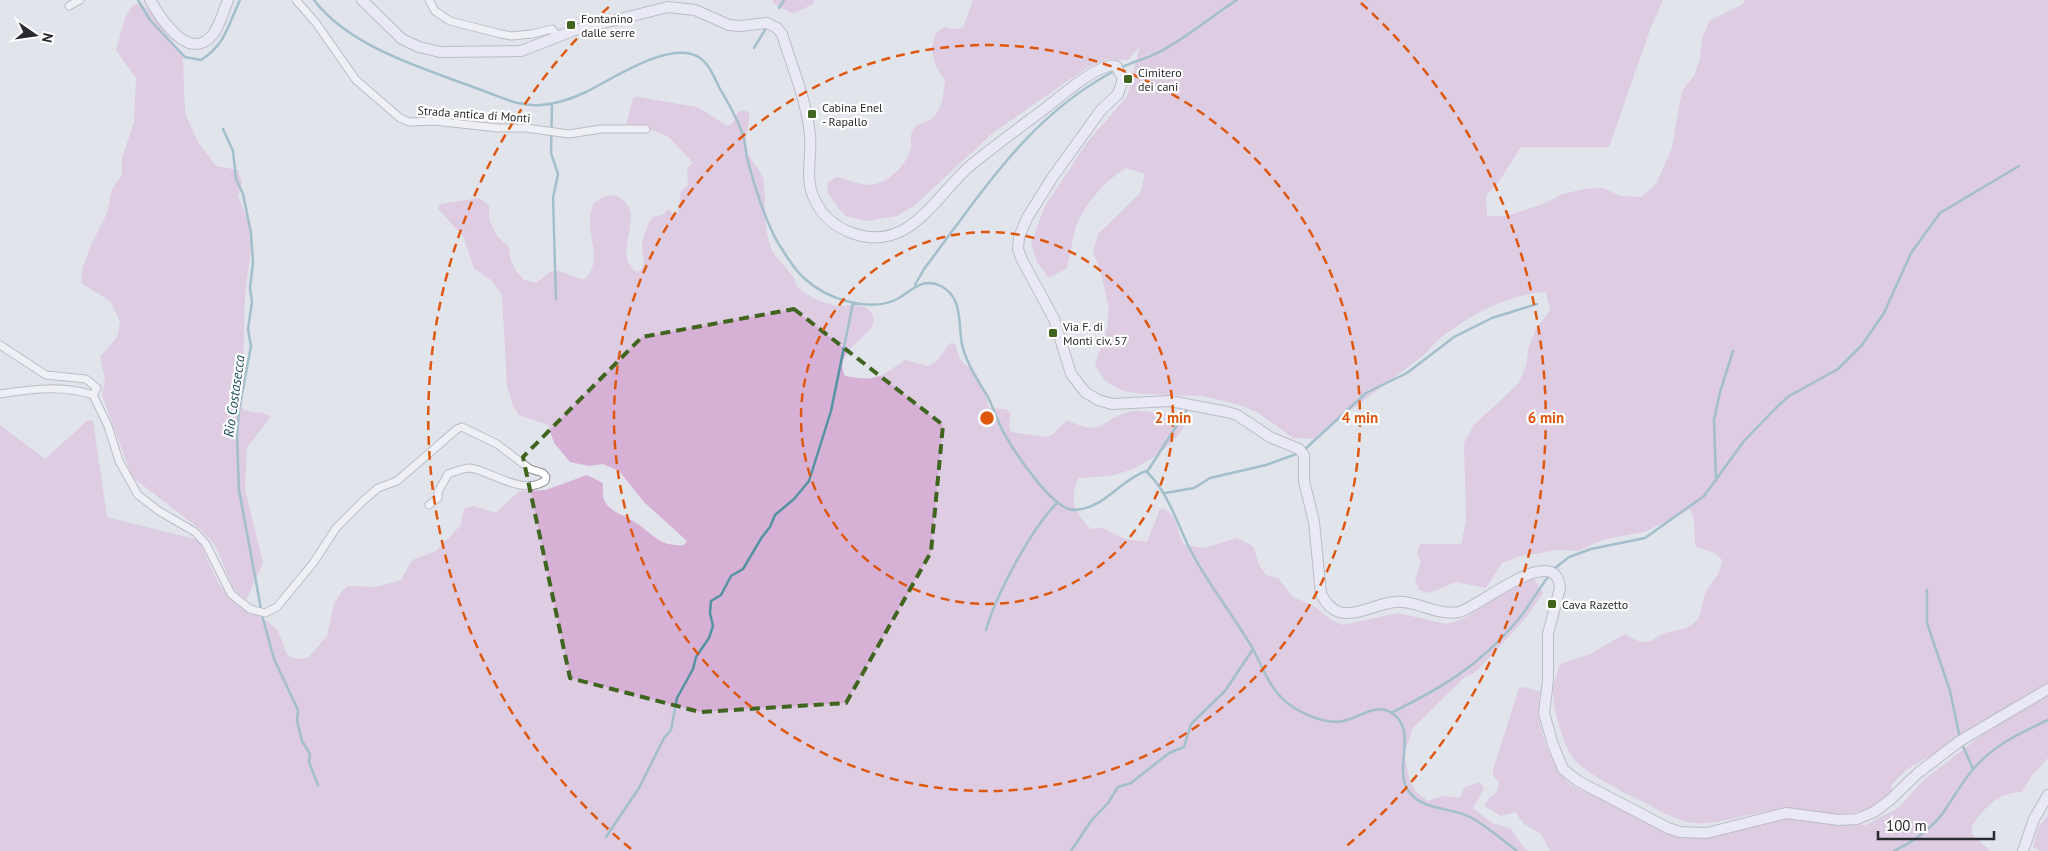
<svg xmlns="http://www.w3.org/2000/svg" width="2048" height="851" font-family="'PT Sans',sans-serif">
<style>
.green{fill:#d7b0d6}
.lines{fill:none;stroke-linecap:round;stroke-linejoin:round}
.stream{stroke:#5593a3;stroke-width:2.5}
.street-casing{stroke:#8b8d95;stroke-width:9}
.secondary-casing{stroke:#8b8d95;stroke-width:12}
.street{stroke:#fff;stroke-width:7}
.secondary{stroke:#f2edfe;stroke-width:10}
.marked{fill:none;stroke:#3f651f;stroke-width:4;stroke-dasharray:10 6;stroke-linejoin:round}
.ring{fill:none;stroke:#de570e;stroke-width:2.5;stroke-dasharray:9 6}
.poi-dot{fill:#3f651f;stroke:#fff;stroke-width:2}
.labels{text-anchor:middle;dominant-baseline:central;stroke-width:4.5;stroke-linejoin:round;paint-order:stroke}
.poi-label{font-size:12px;fill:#292a2d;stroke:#fff;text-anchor:start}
.street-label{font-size:12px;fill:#292a2d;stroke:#fff}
.water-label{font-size:14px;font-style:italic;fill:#194f5b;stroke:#fff}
.centre{fill:#de570e;stroke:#fff;stroke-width:2.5}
.ring-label{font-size:15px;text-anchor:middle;font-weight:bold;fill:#de570e;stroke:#fff;stroke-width:4.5;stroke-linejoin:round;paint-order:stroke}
</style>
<rect width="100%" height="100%" fill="#e2e4ec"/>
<path class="green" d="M772 0H815L813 4 793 14 775 4Z
M973 0H1663L1651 27 1609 147H1521L1500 180 1486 196 1487 216H1506L1543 204 1563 194 1584 189 1603 188 1621 196 1641 197 1656 184 1672 148 1682 91 1694 76 1700 58 1702 39 1709 21 1743 4 1745 0H2048V686L1906 770 1892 784 1891 795C1853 825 1826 810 1783 810 1753 810 1723 826 1693 823 1675 821 1656 808 1641 801 1623 792 1585 773 1573 758 1564 746 1553 709 1553 694 1552 685 1558 673 1560 664L1588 655 1625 634C1630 637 1637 641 1642 642 1651 644 1656 636 1663 634 1674 629 1685 632 1695 622 1703 614 1701 604 1705 594 1711 581 1721 575 1722 560L1715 553 1696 547C1693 534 1697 521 1690 509L1645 532 1605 539 1578 551 1558 550 1521 556 1502 563 1486 588 1456 582 1429 593 1419 590 1415 581 1421 562 1417 554 1420 544H1461L1466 521 1464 443 1474 425 1518 384 1526 366 1529 346 1537 327 1550 311 1546 292C1508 294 1465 317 1436 342 1430 347 1426 354 1420 358 1384 385 1349 411 1314 439L1293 438 1260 414 1243 406 1203 396 1142 394 1123 391 1105 381 1095 365 1107 328 1109 308 1100 270 1093 252 1098 234 1140 193 1145 174 1126 168C1106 180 1082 206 1075 230 1072 242 1070 256 1067 268L1049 278 1037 262 1031 243 1045 206 1088 141 1127 97 1140 46 1128 60 1107 59 1088 67 994 132 915 205 897 216 867 221 846 216 839 209 827 192 828 182 837 177C847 179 857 184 867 185 886 186 908 165 911 147 912 141 909 134 914 128 918 124 926 122 931 119 943 110 943 94 945 80 933 63 929 54 936 33L944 27 953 29 963 28Z
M139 4 148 9 183 57 185 113 198 142 216 166 238 170 242 183 238 196 251 227 252 240 245 295 242 408C251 415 260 409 271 417L247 447 245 489 263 563 246 600 234 590 215 545 201 530 132 477 102 395 105 380 100 357 117 337 120 321 110 301 81 283 83 267 90 247 107 213 112 189 122 175V158L134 122 136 78 116 50 125 18 133 5Z
M638 97 697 107 728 126 733 123 738 112 744 110 749 113C750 124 745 136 746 146 748 159 759 167 763 178 767 201 762 233 774 254 779 261 786 267 791 274 795 278 795 283 798 287 805 296 822 302 832 305 845 308 866 299 873 316 880 336 831 347 845 376 876 382 880 377 905 360L927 366 937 361 950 343 956 344C959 365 965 361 977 375 983 383 986 399 989 408L1006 409 1011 413 1009 427 1011 432 1046 437 1052 435 1067 420C1103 437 1097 422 1128 412 1137 409 1168 414 1178 416L1184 427C1169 450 1144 466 1118 474 1106 477 1091 477 1079 478 1068 498 1075 514 1091 529L1103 528 1125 539 1147 542 1160 509H1165C1183 523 1174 532 1185 545L1204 548 1237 538 1253 546 1259 565 1266 575 1278 578 1293 597 1312 605 1332 620 1343 625 1398 613 1446 624 1461 620 1526 580 1534 579 1543 593 1525 619 1476 672 1465 677 1413 728 1404 754 1410 781 1416 792 1428 801 1442 796 1459 798 1465 787 1480 782 1484 789 1473 808 1492 823 1510 828 1525 849 1529 851H0V425L45 459 88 420 93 421 107 517 199 540C209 560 217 589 235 602 247 611 264 617 274 627 290 642 276 663 308 658L327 636 334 604 342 591 348 586 376 587 401 580 412 560 436 551 461 525 464 508 474 506 496 513 519 491 546 490 587 475 603 483C603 488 602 497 605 502 611 512 623 515 633 521 653 533 658 547 684 545L687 541 644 502 619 471 603 464 589 466 570 462 554 443 548 425 519 415 513 406 507 386 502 295 492 281 474 268 463 236 438 209 440 204 479 198 489 205V218L496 235 509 247 511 261 516 271 524 280 536 283C541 280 547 272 553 271 560 268 575 280 585 279 602 262 589 240 590 220 590 215 592 209 593 204 601 198 608 192 618 197 649 212 611 252 635 271H640C647 262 641 254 642 244 643 236 649 224 652 217L662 215 669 209 672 213 678 214 681 191 688 185 687 168 693 163 669 137 656 131 626 126 633 98Z
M1524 687 1540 692C1534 724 1549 761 1570 785L1677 834 1692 837 1783 818 1866 825 1898 808 1926 778 2003 719 2048 696V758L2033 774 2022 792C1998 792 1986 807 1972 825V834L1990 851H1550L1541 834 1524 824 1515 812 1501 816 1484 806 1489 798 1497 792 1499 783 1493 775V770L1519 688Z
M2048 815V851H2040L2033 847 2038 828Z"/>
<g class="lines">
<path class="stream" d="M138 0 150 20 185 57 201 60C226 44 228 25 240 0
M314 0C351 49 429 70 484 91 503 98 520 107 541 105 557 104 571 99 586 92 611 80 672 38 700 58 709 64 714 77 719 87 728 103 737 117 743 135 745 142 746 150 747 158 753 181 767 227 780 246 787 257 795 271 805 279 827 299 871 314 899 298 912 290 923 277 941 286 961 296 959 320 961 338 962 348 966 358 970 366 975 377 982 387 988 397 995 411 999 427 1008 440 1018 457 1055 512 1075 510 1105 508 1120 480 1146 471 1170 494 1177 525 1192 553 1210 587 1234 616 1253 649 1261 664 1267 682 1279 695 1293 711 1326 727 1347 720 1360 716 1376 704 1390 712 1419 728 1394 765 1407 789 1420 810 1448 807 1468 816 1486 825 1501 839 1517 851
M779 8 784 0
M754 48 766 28
M1122 67C1133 62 1145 59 1155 54 1182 42 1211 16 1237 0
M552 104 551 153 558 174 553 198 556 299
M223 129 233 151 236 179 243 194 251 233 253 263 250 288 252 302 248 329 251 346 239 410 237 436 239 490 261 609
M915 285 924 269C982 193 1028 116 1116 70
M1304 450 1366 393 1407 373 1454 337 1492 318 1537 304
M1147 472 1188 408
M1716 480 1714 420 1720 392 1733 351
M1165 493 1194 488 1210 478 1266 465 1299 453
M1555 568 1569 557 1591 549 1645 538 1704 496 1744 441 1777 407 1789 396 1838 369 1862 345 1884 313 1911 253 1940 213 2019 166
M1927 590V623L1950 691 1960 738
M262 615 274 659 298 710 297 721 302 741 310 754 309 762 318 785
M986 630C996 595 1031 529 1057 503
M1391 713C1443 687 1479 666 1517 621 1529 607 1537 591 1548 577
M1962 744 1973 769
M606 837 639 788 664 738 671 730 677 698 693 669 696 657 709 638 713 626 710 613 711 601 721 595 731 576 743 569 762 537 770 527 775 515 794 499 809 481 831 411 853 303
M1071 851 1091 821 1108 803 1118 787 1131 783 1169 753 1184 747 1191 724 1225 691 1253 649
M1894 851C1914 841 1933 828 1945 810 1955 795 1964 779 1976 766 1996 744 2022 732 2048 720"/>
<g class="street-casing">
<path id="street" d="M296 0 316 23 356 80 400 118 409 122 434 121 498 128H526L569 134 601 129H646
M429 0 435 11 450 21 501 34 511 36 532 34 552 29 558 37
M69 6 80 0
M0 345 46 375 86 379 97 388 93 395C63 385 31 389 0 394
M93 395 108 426 119 461 138 495 159 511 195 532 206 544 231 594 250 609 265 613 277 607 314 562 336 528 363 501 378 488 397 481 457 429 462 427 497 444 530 469 543 473 546 477 545 481C522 496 491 471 470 468 463 468 454 472 448 474L438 492V498L429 505"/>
</g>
<g class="secondary-casing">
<path id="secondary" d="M150 0C161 19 190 65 214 33 220 24 224 10 228 0
M362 0 402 39 419 47 440 52 521 51 575 30 668 7 695 10 729 25 740 26 767 23 777 28 782 34C792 67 807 101 810 136 812 155 805 177 813 196 821 215 833 226 852 233 909 254 935 196 971 165 994 146 1019 128 1043 110 1059 98 1090 70 1109 66 1111 65 1114 66 1116 66L1123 79 1118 94 1101 110 1052 178 1027 218 1019 237 1018 249 1021 258 1054 319 1071 374 1085 392 1098 400 1112 404 1170 401 1227 412 1237 415 1270 437 1299 449 1304 455V481L1314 522 1321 594C1325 602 1330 609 1339 612 1357 617 1378 603 1395 602 1417 600 1436 616 1459 612 1478 608 1556 540 1560 588L1548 634V680L1544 713 1553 745 1563 769 1578 781 1668 828 1680 832 1707 833 1786 813 1839 820 1857 819 1874 812 1890 800 1918 773 1960 741 2048 689
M2023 851 2034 819 2048 795"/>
</g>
<use href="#street" class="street"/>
<use href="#secondary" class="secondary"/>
</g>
<path d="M0 0H2048V851H0ZM794 309 943 425 931 552 846 703 700 712 570 678 523 457 642 337Z" fill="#e2e4ec" fill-opacity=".55" fill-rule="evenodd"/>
<path class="marked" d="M794 309 943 425 931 552 846 703 700 712 570 678 523 457 642 337Z"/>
<g class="ring">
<circle cx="987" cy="418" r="186"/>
<circle cx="987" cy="418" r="373"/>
<path d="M631 849A559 559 0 0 1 613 3M1361 3A559 559 0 0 1 1343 849"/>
</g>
<g class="poi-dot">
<rect x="566" y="20" width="10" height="10" rx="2.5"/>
<rect x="1123" y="74" width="10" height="10" rx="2.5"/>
<rect x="807" y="109" width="10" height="10" rx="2.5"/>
<rect x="1048" y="328" width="10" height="10" rx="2.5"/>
<rect x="1547" y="599" width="10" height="10" rx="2.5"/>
</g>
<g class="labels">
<g class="poi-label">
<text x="581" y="18">Fontanino<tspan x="581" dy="14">dalle serre</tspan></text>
<text x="1138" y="72">Cimitero<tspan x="1138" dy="14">dei cani</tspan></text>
<text x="822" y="107">Cabina Enel<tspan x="822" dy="14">- Rapallo</tspan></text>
<text x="1063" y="326">Via F. di<tspan x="1063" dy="14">Monti civ. 57</tspan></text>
<text x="1562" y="604">Cava Razetto</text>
</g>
<g class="street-label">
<text transform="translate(474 114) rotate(4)">Strada antica di Monti</text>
</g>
<g class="water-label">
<text transform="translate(234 396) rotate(-82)">Rio Costasecca</text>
</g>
</g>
<circle cx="987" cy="418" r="8" class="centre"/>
<g class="ring-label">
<text x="1173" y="423">2 min</text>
<text x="1360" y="423">4 min</text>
<text x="1546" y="423">6 min</text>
</g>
<g transform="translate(35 35) rotate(103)" stroke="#ffffff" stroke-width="4" paint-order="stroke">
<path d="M0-4L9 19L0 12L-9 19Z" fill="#292a2d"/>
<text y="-8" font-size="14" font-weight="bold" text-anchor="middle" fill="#292a2d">N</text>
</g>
<path d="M1878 831v8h116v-8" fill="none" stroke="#292a2d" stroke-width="2.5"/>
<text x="1886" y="831" font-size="15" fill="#292a2d" stroke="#ffffff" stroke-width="4" paint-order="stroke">100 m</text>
</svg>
